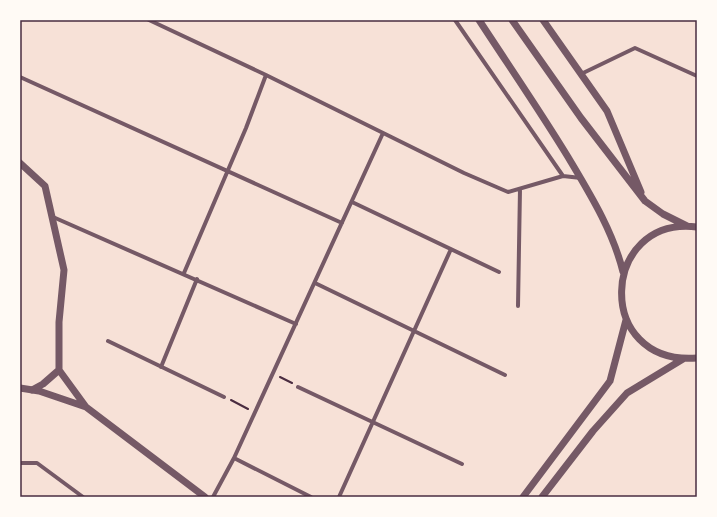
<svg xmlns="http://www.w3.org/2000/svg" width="717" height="517" font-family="Merriweather,serif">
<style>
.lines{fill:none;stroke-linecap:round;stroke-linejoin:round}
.path{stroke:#4a2c40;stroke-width:2}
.minor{stroke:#755966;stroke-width:4}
.tertiary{stroke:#755966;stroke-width:7}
.neatline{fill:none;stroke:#4a2c40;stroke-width:1.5}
</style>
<rect width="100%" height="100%" fill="#f7e1d7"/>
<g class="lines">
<path class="path" d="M280 377 292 383
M231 400 248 409"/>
<path class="minor" d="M149 20 266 75 464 173 508 192 563 176 581 178
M455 20 563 176
M581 74 635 48 697 76
M20 77 342 223
M352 202 499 272
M53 217 296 324
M184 273 246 128 266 75
M315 283 505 375
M518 306 520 189
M108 341 224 397
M161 367 197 279
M298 387 462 464
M234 458 311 497
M20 463H37L83 497
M213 497 234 458 383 133
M339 497 451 249"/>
<path class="tertiary" d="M479 20C509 66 540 111 568 157 590 194 613 231 623 272
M512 20 581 118 645 201 663 214 687 226
M543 20 607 111 641 192
M20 163 45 186 64 270 59 322V370L86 407 205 497
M697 227C600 215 593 366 697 358
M20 388 39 391 86 407
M32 390 43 384 59 370
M523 497 610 381 626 320
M542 497 593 431 627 393 683 359"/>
</g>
<rect width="717" height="517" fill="none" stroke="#fffaf5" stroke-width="42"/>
<rect x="21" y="21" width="675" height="475" class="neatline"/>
</svg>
